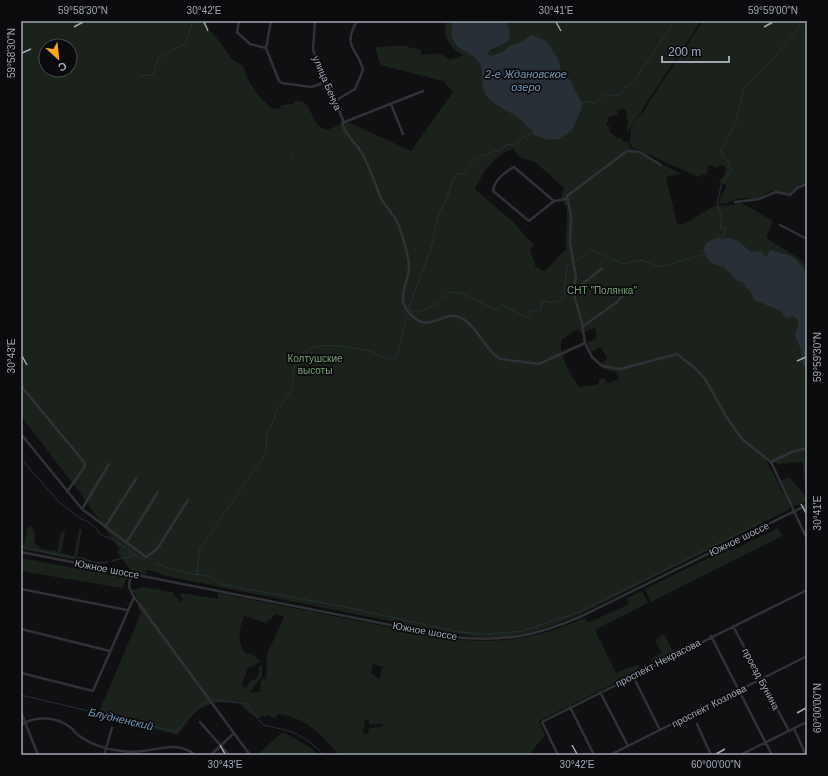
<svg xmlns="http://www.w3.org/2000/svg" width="828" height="776" font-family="Helvetica,sans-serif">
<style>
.green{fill:#1a221b;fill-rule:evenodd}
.water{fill:#263036}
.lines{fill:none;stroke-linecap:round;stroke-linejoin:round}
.stream{stroke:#263036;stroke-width:1}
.minor{stroke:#313237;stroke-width:2.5}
.ticks{fill:none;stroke:#a0a7b4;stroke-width:1.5}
.labels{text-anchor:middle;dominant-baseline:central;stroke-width:3.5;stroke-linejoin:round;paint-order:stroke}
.street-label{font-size:10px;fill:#a0a7b4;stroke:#0b0b0d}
.park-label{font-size:10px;fill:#75a175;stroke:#0b0b0d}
.water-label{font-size:11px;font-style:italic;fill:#7398b3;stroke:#0b0b0d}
.neatline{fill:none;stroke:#a0a7b4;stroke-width:1.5}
.ticks-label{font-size:10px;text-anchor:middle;fill:#a0a7b4}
</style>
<rect width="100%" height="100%" fill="#101012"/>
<path class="green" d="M21 21H208L204 29 213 33 232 59 243 66C248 84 258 97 273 109L280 108 281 105 293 104 294 101C311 100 308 111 316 122 318 126 323 128 326 130 334 128 342 122 350 123L411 151 453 92 443 81 384 66 380 64 375 47 404 46 421 50V55L441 53 450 60 463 55C451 49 443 38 445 25L448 21H701L626 134 628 123 626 109 617 110 618 115 609 117 606 125 609 126 610 132 617 138 622 139V141L628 142 630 148 681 174 666 177 677 224H684L716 205 727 206 740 202 773 221 766 238 800 259 807 267V497L802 462 778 464 767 457 765 458 790 506 788 510 581 614 550 626 531 632 506 637H479L449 633 161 575 158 572 146 570V574L131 571 117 552 120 550 77 489 21 416ZM46 46H70V70H46ZM513 149 520 157 535 162 564 188 561 199 567 209 566 250C557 256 553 265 544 271L535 266C535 260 531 256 530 249L534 245 512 221 475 189C483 172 495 154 513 149ZM595 328 597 338 587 343 591 352 600 347 607 357 605 361 601 364 604 369 617 373 618 380 606 383 605 378 599 379V384L580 387C571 378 563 360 561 349 560 345 562 343 562 339L578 329 580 333Z
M703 21H807V183L799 185 789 194 772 191 757 198H739L725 204 718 203 726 187V185L718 182C722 179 727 172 725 166L719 165 718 168 709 165 706 175 702 174 700 177 696 176 632 147 629 141 631 136 630 129 641 113 645 111 649 102Z
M789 477 807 498V501L795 506 791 504 780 481Z
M31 525 35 534 34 542 41 549 58 551 61 531 65 532 61 553 74 556 79 529 82 530 77 556 87 558 86 562 21 549V544L24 545 27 528Z
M778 528 782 536 651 602 645 589 729 548 731 551Z
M21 558 127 578 122 588 32 573 21 571Z
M143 587 172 592 181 602 183 600 180 596 181 593 218 599V593L450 639C504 644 536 639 585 618L588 623 629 604 627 598 642 591 648 603 595 630 616 673 638 664 641 670 539 721 545 735 529 755H339C321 734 307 718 278 714L275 719 268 715 257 718 248 712 239 702C203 701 198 706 178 735L97 716 141 613 137 606 140 602 132 590ZM276 614 284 617 267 654 266 680 264 678 260 681 261 691 252 693 251 691 262 676V666H259V674L255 680 252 679 245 689 242 684 248 668 260 662 253 654 245 653C237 642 239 627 244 616L266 623ZM373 664 383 667 379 679 371 673ZM365 720H369V724H382V727L369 728 368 734 363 733Z
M664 634 674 653 653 664 651 659 661 653 655 640Z
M283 732 311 748 318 755H256Z"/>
<path class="water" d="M453 21H505L509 27 510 40 490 50 488 54 491 56 503 52 511 45 519 43 531 35 544 40 548 43 559 61 561 71 570 80 582 103 581 110 572 130 559 139 548 140 534 135 533 130 529 129C519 113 498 110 486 95 480 87 484 74 481 66 471 45 445 54 453 21Z
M716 238C722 240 723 238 729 238 737 238 745 247 751 252L761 251 763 255 767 256 770 250C790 255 795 256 807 273V367L803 365 801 350 795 335 799 322 797 319 793 316 786 319 781 311 754 300 750 291 745 287 743 282 737 281 724 267C713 266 708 260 703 251L706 243Z"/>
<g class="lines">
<path class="stream" d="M139 76 152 75 154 73 158 58 185 44 193 21
M582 103 590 101 595 103 606 93 611 96 620 95 622 90 634 81 675 21
M291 161 292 156
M718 238 723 237 726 231 725 228H720L722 219 717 203 722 182 732 170 729 167 730 163 723 157 721 151 736 122 744 89 777 54 804 21
M575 261 592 250 623 264 641 260 661 267 705 254
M408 309 431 249 438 216 446 201 453 179 457 174H463L476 158 501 149 508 144 514 146 522 138 534 132
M408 309C426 317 437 302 450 292L461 293 496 310 503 305 524 316 529 317 531 315 530 311 541 310V303L546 301 549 303 559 301 564 297 567 266 572 263
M21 459 59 502 81 519 87 521 96 528 101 535 114 540 138 557
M21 547 100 563 108 562
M112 561 135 555
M156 564 190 574 211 576 220 584 340 606 459 632 489 634 523 631 579 612 760 523
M197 574 199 550 266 453 267 432 274 421 276 411 293 389C290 349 311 342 345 347 353 348 362 349 370 351 379 354 385 360 396 359L398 354 407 313
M21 695 177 732C186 720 194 705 209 701
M213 700 247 704 263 725C293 731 302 733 324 755"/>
<path class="minor" d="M239 21 237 32 250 44 266 48
M271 21 266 48 279 81 282 83 311 87 326 82
M315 21 313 50 343 120C340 129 355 143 360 150 370 165 374 184 382 200 386 207 392 213 396 220 401 229 410 259 409 269 408 282 397 298 407 310 428 338 440 310 459 317 477 324 488 355 501 359L539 364 585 343
M335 101 355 89 363 70C359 49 341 48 357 21
M391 104 403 134
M342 123 423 91
M661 165 640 152 627 151 567 196 571 216 570 243 576 278 573 292 582 322 585 343 592 357 602 366 620 369 677 354 695 368 705 379 727 418 742 439 771 462 807 539
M554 201 529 221 493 191C494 180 505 172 514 167L554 201 567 199
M735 202 759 199 776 192 790 195 797 188 807 184
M780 225 807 239
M573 292 602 268
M582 327 617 302 628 290
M21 386 84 462 85 466 67 492
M21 434 82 509 146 557 157 549 188 500
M771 462 792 452 807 448
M807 464V471
M82 509 109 464
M105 527 136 479
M126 543 158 492
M21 552 451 637C503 642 534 637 582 616L807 505
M131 573 129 587 134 597 250 755
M21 589 127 610
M733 626 789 731
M21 629 110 651
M711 636 772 755
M21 673 93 691 134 597
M633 676 660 730
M600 692 628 746
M570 707 594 755
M21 712 38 755
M200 722 229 755
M697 724 711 755
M21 725C35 715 57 717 70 727 73 729 75 733 78 735 86 741 97 746 106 748 118 751 131 753 143 751 161 749 179 741 195 755
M794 729 806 755
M38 755H48
M104 755 112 728
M211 755 234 733
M558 755 542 722 807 590
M610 755 807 656
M740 755 807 722"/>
</g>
<path class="ticks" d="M204 22 208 31M556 22 561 31M74 27 83 22M764 27 773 22M22 53 31 49M22 356 27 365M797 361 806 357M801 504 806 513M797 713 806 708M220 745 225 754M572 745 577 754M716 754 725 749"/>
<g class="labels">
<g class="street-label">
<text transform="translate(327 83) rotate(67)">улица Бенуа</text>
<text transform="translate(739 539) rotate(-26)">Южное шоссе</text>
<text transform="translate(107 569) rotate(11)">Южное шоссе</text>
<text transform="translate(425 631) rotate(10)">Южное шоссе</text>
<text transform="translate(658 663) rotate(-27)">проспект Некрасова</text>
<text transform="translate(761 679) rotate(62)">проезд Бунина</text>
<text transform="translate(709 706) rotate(-27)">проспект Козлова</text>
</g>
<g class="park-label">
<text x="602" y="290">СНТ "Полянка"</text>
<text x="315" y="358">Колтушские<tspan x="315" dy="12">высоты</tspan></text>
</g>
<g class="water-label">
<text x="526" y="74">2-е Ждановское<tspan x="526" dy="13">озеро</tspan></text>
<text transform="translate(121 719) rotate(13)">Блудненский</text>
</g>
</g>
<rect width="828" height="776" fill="none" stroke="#0b0b0d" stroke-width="44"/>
<g transform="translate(58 58) rotate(153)"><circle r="19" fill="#0b0b0d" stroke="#474950"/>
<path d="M0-3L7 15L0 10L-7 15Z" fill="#ffa71b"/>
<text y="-6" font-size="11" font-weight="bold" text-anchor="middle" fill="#a0a7b4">С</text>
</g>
<path d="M662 56v6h67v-6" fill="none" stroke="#a0a7b4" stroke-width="2"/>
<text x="668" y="56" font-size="12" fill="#a0a7b4" stroke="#0b0b0d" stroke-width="3" paint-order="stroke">200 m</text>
<rect x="22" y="22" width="784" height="732" class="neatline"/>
<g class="ticks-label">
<text x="83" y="14">59°58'30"N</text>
<text x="204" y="14">30°42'E</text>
<text x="556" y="14">30°41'E</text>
<text x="773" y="14">59°59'00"N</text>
<text transform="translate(11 53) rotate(-90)" y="4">59°58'30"N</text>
<text transform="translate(11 356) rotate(-90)" y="4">30°43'E</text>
<text transform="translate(817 357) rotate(-90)" y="4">59°59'30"N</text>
<text transform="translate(817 513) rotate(-90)" y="4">30°41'E</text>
<text transform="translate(817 708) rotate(-90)" y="4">60°00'00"N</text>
<text x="225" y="768">30°43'E</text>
<text x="577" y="768">30°42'E</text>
<text x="716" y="768">60°00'00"N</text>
</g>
</svg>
